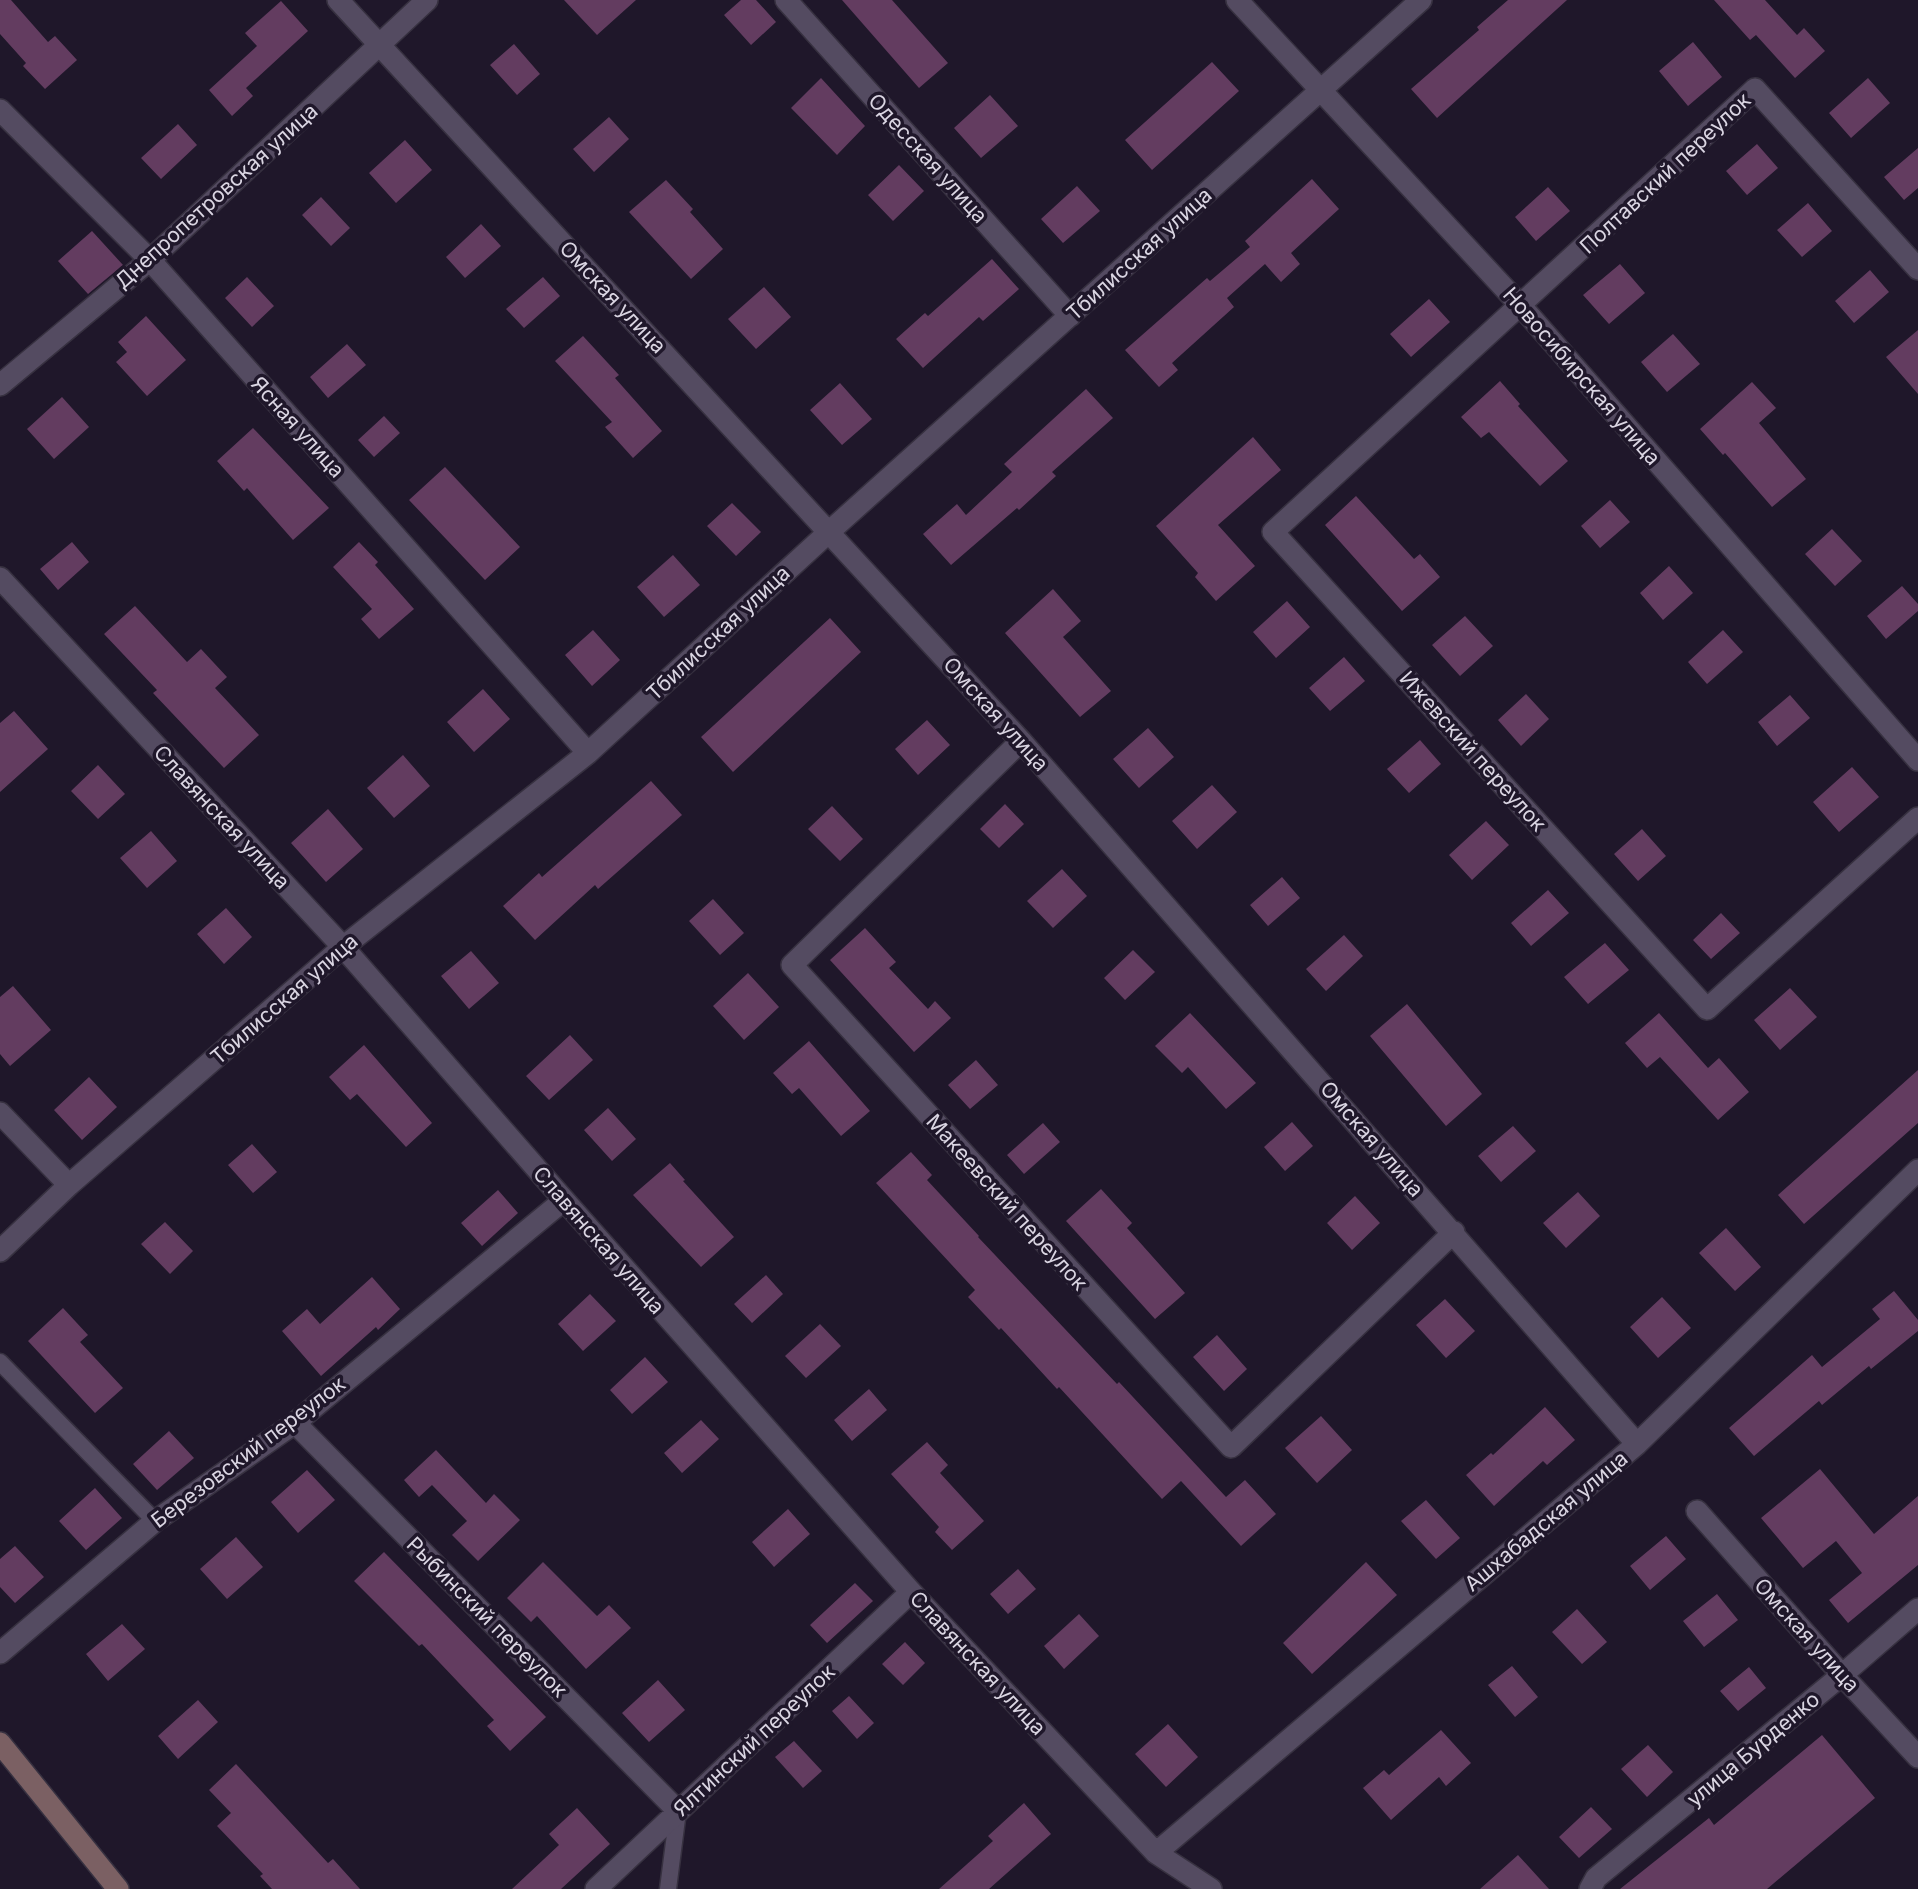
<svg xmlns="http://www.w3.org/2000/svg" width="1918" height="1889" font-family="Inter,sans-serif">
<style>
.building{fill:#633c60}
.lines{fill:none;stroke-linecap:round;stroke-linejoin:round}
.lane-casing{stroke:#373140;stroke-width:19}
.street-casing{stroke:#373140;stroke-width:24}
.secondary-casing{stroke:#373140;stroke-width:24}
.lane{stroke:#544b61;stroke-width:16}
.street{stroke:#544b61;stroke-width:21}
.secondary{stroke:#7b6063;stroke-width:21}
.labels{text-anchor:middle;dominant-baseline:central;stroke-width:7;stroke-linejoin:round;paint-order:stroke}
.street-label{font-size:21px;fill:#dad5e2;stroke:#1f172a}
</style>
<rect width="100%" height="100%" fill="#1f172a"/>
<path class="building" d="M0 0H11L48 42 55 36 77 60 45 89 23 66 26 63 0 34Z
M564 0H636L597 35Z
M741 0H756L776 22 751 45 724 15Z
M842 0H892L948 63 919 88Z
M1508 0H1567L1437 118 1411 89 1479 30 1477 27Z
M1714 0H1765L1797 35 1804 28 1825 51 1795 78 1756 35 1750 40Z
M281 1 308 31 246 88 253 96 232 116 209 90 257 46 245 33Z
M1693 42 1722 77 1688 106 1659 71Z
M514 44 540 74 517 95 490 65Z
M1212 62 1239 91 1152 170 1125 140Z
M821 78 865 126 837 155 791 108Z
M1868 78 1890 103 1851 138 1829 113Z
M990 95 1018 126 981 158 954 128Z
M609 117 629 139 594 172 573 149Z
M178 124 197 145 161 179 141 158Z
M405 140 432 170 396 203 369 173Z
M1757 144 1778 168 1747 195 1726 171Z
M1918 148V188L1904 200 1884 177Z
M899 165 924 191 893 221 868 195Z
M1312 179 1339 209 1291 253 1300 264 1281 282 1265 264 1227 298 1234 307 1172 363 1178 370 1159 387 1125 350 1207 278 1210 281 1250 247 1245 241Z
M666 180 693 209 690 212 723 249 691 279 629 212Z
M1077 186 1100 211 1063 243 1041 219Z
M1548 187 1570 211 1536 241 1515 217Z
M321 197 350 228 331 246 302 215Z
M1808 203 1832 231 1802 257 1777 230Z
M481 224 501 246 465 278 446 257Z
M92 231 123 265 88 294 58 261Z
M992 259 1019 289 983 321 979 317 923 368 896 339 925 313 928 316Z
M1620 264 1645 293 1609 324 1583 295Z
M1870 270 1889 292 1854 323 1835 301Z
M247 277 274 306 252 327 225 298Z
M543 277 560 296 524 328 506 309Z
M764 287 791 317 756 349 728 319Z
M1429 299 1450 322 1411 357 1390 334Z
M146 316 186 360 147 396 116 362 127 352 118 342Z
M1918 330V394L1886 357Z
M1673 334 1700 364 1667 392 1641 362Z
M583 336 619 375 615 378 662 431 633 458 605 427 612 422 555 361Z
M347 344 366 365 328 398 310 377Z
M1500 381 1520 404 1518 406 1568 461 1540 486 1489 432 1481 438 1461 417Z
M1752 382 1776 408 1759 423 1806 479 1772 507 1725 453 1723 455 1700 429Z
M840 383 872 419 842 445 810 410Z
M1086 389 1113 418 1052 472 1056 476 1019 510 1017 508 951 565 923 534 957 504 966 515 1012 472 1004 464Z
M62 397 89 427 54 459 27 429Z
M384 416 400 433 374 457 358 440Z
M253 428 329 508 293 540 247 488 244 491 217 461Z
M1253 437 1281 470 1218 525 1255 566 1216 601 1195 577 1198 573 1156 526Z
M445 467 520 547 485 580 409 500Z
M1356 496 1414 559 1420 554 1440 577 1402 611 1325 525Z
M1610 500 1630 522 1600 548 1581 526Z
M732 503 761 532 736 556 707 526Z
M1832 529 1862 561 1835 586 1805 554Z
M72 542 89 562 58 590 40 569Z
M359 542 378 562 375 565 414 609 379 639 361 619 372 609 333 567Z
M673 555 700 585 664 617 637 587Z
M1669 566 1693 593 1663 620 1640 593Z
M1902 586 1918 604V611L1886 639 1867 616Z
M1053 589 1081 621 1063 637 1111 691 1080 717 1005 633Z
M1287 601 1310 627 1276 658 1253 632Z
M135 606 187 662 201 649 227 677 215 688 259 735 224 768 153 693 157 690 104 634Z
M1465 616 1493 646 1460 676 1432 645Z
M830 618 861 652 733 772 701 737Z
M593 630 620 660 592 686 565 655Z
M1723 630 1743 652 1707 684 1688 662Z
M1344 657 1365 681 1330 711 1309 688Z
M483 689 510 719 474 752 447 722Z
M1526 694 1549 719 1521 746 1498 720Z
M1790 695 1810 718 1777 746 1758 722Z
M14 711 48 749 0 792V723Z
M927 720 950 745 918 775 895 749Z
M1148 728 1174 757 1139 788 1113 759Z
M1420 740 1441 764 1409 793 1387 769Z
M403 755 430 786 394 818 367 788Z
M98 765 125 794 98 819 71 791Z
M1852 767 1879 797 1839 832 1813 802Z
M651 781 682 815 598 889 595 885 535 940 503 906 539 873 542 877Z
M1212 785 1237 812 1197 849 1172 821Z
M1005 804 1024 824 999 848 980 829Z
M832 806 863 839 840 861 808 829Z
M328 809 363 849 326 882 291 843Z
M1486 821 1509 845 1472 880 1449 855Z
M1642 829 1666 856 1638 881 1614 854Z
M151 831 177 861 147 888 120 858Z
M1062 869 1087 896 1053 928 1027 901Z
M1282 877 1300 898 1268 926 1250 905Z
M1548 890 1569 913 1531 946 1511 923Z
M713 899 744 933 720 955 689 921Z
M226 908 252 937 224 964 197 934Z
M1721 913 1740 933 1711 959 1693 940Z
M865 928 896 962 889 968 928 1009 935 1001 951 1018 914 1052 830 960Z
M1344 935 1363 956 1326 991 1306 969Z
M1605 943 1629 970 1588 1004 1564 977Z
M1133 950 1155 972 1125 1000 1104 978Z
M471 951 499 983 469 1009 441 976Z
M748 973 779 1007 744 1040 713 1006Z
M13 986 51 1030 10 1066 0 1054V997Z
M1790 988 1817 1017 1780 1050 1754 1020Z
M1407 1004 1482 1094 1446 1126 1370 1036Z
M1190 1013 1256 1083 1226 1109 1188 1067 1182 1073 1155 1046Z
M1659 1013 1708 1068 1719 1058 1749 1092 1718 1120 1660 1057 1647 1068 1625 1043Z
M570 1035 593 1060 549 1100 526 1076Z
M809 1041 870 1111 841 1136 799 1088 792 1094 773 1073Z
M364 1045 432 1123 406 1147 357 1094 350 1100 329 1077Z
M976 1060 998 1085 970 1109 948 1085Z
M1918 1070V1123L1804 1224 1778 1195Z
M89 1077 117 1107 82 1140 54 1110Z
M608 1108 636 1139 612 1161 584 1130Z
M1292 1122 1313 1146 1285 1171 1264 1147Z
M1043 1123 1060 1142 1024 1174 1007 1155Z
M1513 1126 1536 1151 1501 1182 1478 1156Z
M252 1144 277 1172 253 1193 228 1165Z
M911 1152 932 1175 927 1180 979 1236 978 1237 1117 1384 1119 1382 1226 1497 1245 1480 1276 1514 1241 1546 1181 1481 1162 1499 1059 1387 1057 1389 1001 1328 999 1330 968 1297 975 1290 876 1183Z
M670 1163 685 1180 683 1181 734 1237 701 1267 633 1195Z
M1101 1189 1132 1223 1127 1228 1185 1293 1155 1319 1066 1221Z
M498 1190 518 1213 482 1246 461 1223Z
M1578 1192 1600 1216 1566 1248 1543 1223Z
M1355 1196 1380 1223 1352 1250 1327 1223Z
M165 1222 193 1251 170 1274 141 1244Z
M1726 1228 1761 1267 1735 1291 1699 1253Z
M766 1275 783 1294 752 1323 734 1304Z
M372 1277 400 1309 378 1330 376 1327 321 1376 282 1331 307 1309 320 1324Z
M1894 1291 1918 1320V1331L1871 1369 1869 1366 1822 1405 1819 1401 1754 1456 1729 1428 1812 1355 1822 1367 1880 1319 1872 1309Z
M590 1294 616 1321 583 1351 558 1324Z
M1662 1297 1691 1328 1658 1358 1630 1327Z
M1445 1299 1475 1331 1446 1358 1416 1325Z
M63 1308 88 1335 80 1342 123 1388 95 1413 28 1341Z
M820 1324 841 1346 806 1378 785 1356Z
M1217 1335 1247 1369 1224 1391 1193 1357Z
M645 1357 668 1382 632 1414 610 1390Z
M869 1389 887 1410 852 1441 834 1420Z
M1545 1407 1575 1440 1547 1465 1543 1461 1494 1506 1466 1475 1491 1453 1493 1455Z
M1321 1416 1352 1450 1317 1483 1285 1448Z
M701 1420 719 1439 682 1473 664 1453Z
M169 1431 194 1458 157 1490 133 1464Z
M927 1442 948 1465 940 1473 984 1521 952 1550 935 1532 939 1527 891 1474Z
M436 1450 486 1503 494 1494 520 1520 478 1561 452 1535 467 1521 432 1485 419 1497 404 1480Z
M1820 1469 1874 1534 1918 1496V1565L1848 1623 1829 1600 1862 1573 1836 1541 1803 1568 1761 1518Z
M307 1470 335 1500 298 1533 271 1502Z
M95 1488 122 1518 86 1550 59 1521Z
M1426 1500 1460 1538 1436 1559 1401 1521Z
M788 1509 810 1534 774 1567 752 1542Z
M1666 1536 1686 1559 1650 1590 1630 1566Z
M236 1537 263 1567 227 1599 200 1569Z
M15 1546 44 1577 15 1603 0 1587V1559Z
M384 1552 546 1717 510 1751 487 1726 494 1720 422 1644 419 1646 354 1581Z
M543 1562 597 1616 609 1605 631 1628 586 1669 537 1616 531 1622 507 1598Z
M1366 1562 1397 1595 1312 1674 1283 1643Z
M1018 1569 1036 1589 1008 1614 990 1594Z
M855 1583 873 1601 827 1643 810 1625Z
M1717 1594 1738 1620 1704 1647 1683 1621Z
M1577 1609 1607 1642 1582 1664 1552 1632Z
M1079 1614 1099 1636 1064 1669 1044 1646Z
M122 1624 145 1649 108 1681 86 1654Z
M905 1642 925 1663 903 1685 882 1664Z
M1512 1666 1538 1697 1515 1717 1488 1685Z
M1749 1667 1766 1688 1738 1711 1720 1691Z
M658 1680 685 1710 649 1742 622 1713Z
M849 1696 874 1723 857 1739 832 1711Z
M198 1700 218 1722 178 1759 158 1736Z
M1168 1724 1198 1757 1166 1787 1135 1754Z
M1441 1730 1471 1763 1446 1786 1439 1777 1391 1820 1363 1788 1384 1770 1389 1775Z
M1822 1735 1875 1798 1767 1889H1620L1709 1818 1714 1825Z
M794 1741 822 1771 803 1788 775 1757Z
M1648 1745 1673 1772 1647 1797 1621 1769Z
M236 1764 328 1863 333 1859 360 1889H272L260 1876 263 1874 217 1826 231 1813 209 1790Z
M1024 1803 1051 1834 989 1889H939L993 1841 988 1836Z
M1591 1807 1612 1829 1579 1858 1559 1837Z
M577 1808 610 1844 561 1889H512L559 1845 549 1834Z
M1518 1855 1549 1889H1480Z"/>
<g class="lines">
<g class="lane-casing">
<path id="lane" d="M0 1362 155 1521
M668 1889 678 1811"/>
</g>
<g class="street-casing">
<path id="street" d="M338 0 1021 741 1637 1444
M786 0 1070 316
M1237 0 1521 306 1918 760
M0 110 150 260 588 753
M1918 269 1755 89 1273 532 1707 1009 1918 818
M0 385 150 260 427 0
M0 578 343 947 564 1200 911 1592 1156 1853 1211 1889
M1021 741 792 965 1231 1447 1454 1232
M0 1113 69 1185
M0 1251 69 1185 343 947 588 753 830 531 1421 0
M295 1423 678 1811
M1697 1511 1842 1675 1918 1757
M0 1653 155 1521 295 1423 564 1200
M1156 1853 1637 1444 1918 1170
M596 1889 911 1592
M1590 1889 1596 1878 1842 1675 1918 1609"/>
</g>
<g class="secondary-casing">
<path id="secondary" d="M0 1743 118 1889"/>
</g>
<use href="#lane" class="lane"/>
<use href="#street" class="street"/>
<use href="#secondary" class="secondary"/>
</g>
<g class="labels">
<g class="street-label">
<text transform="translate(928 158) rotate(48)">Одесская улица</text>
<text transform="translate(1665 173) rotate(-43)">Полтавский переулок</text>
<text transform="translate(216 196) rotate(-42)">Днепропетровская улица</text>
<text transform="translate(1139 254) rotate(-42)">Тбилисская улица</text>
<text transform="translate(613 297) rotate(47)">Омская улица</text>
<text transform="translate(1582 376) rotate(49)">Новосибирская улица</text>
<text transform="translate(298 427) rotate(48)">Ясная улица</text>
<text transform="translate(718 633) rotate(-43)">Тбилисская улица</text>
<text transform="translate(996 714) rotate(48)">Омская улица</text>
<text transform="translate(1473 751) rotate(48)">Ижевский переулок</text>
<text transform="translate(222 817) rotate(47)">Славянская улица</text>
<text transform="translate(284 999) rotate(-41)">Тбилисская улица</text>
<text transform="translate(1372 1139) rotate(49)">Омская улица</text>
<text transform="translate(1007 1202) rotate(48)">Макеевский переулок</text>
<text transform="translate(599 1240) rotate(49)">Славянская улица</text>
<text transform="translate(248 1452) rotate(-37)">Березовский переулок</text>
<text transform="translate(1546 1521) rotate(-40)">Ашхабадская улица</text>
<text transform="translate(487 1617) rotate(45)">Рыбинский переулок</text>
<text transform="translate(1807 1635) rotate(48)">Омская улица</text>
<text transform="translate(978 1663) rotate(47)">Славянская улица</text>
<text transform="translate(754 1740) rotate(-43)">Ялтинский переулок</text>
<text transform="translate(1753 1749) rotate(-40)">улица Бурденко</text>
</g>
</g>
</svg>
